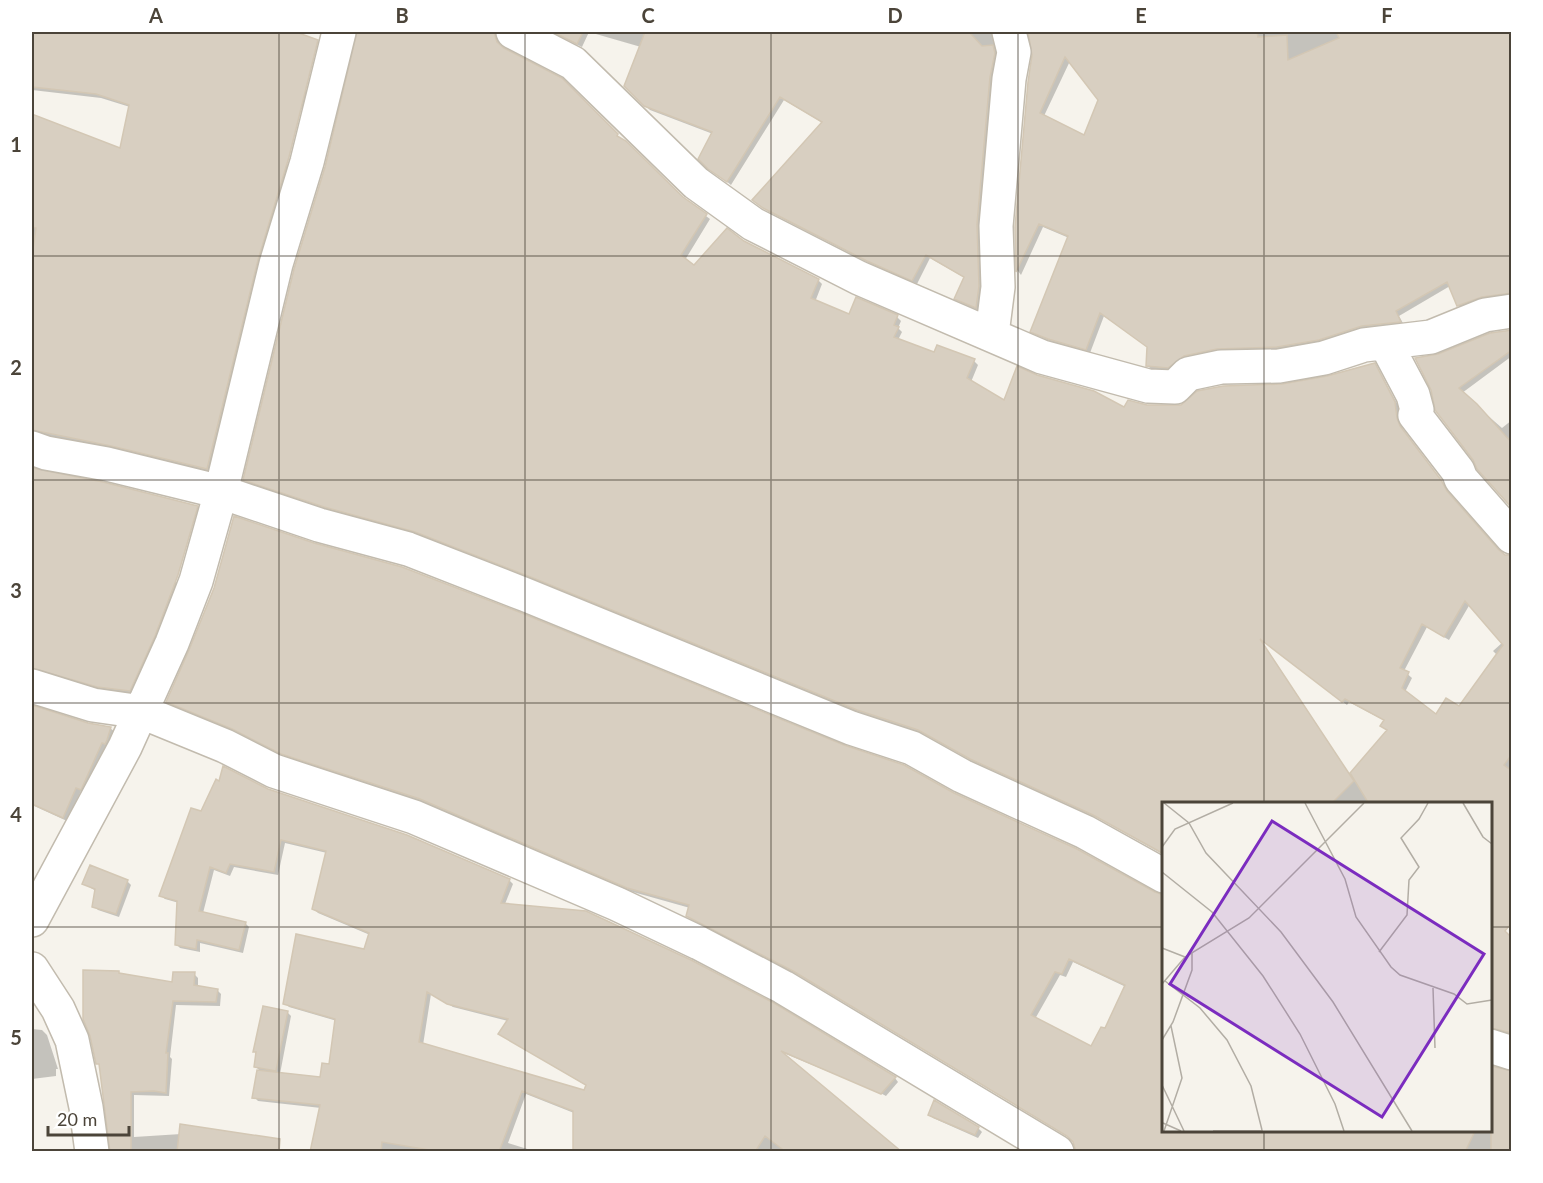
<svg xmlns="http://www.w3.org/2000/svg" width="1543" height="1183" font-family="Lato,sans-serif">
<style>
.shadow{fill:#0003;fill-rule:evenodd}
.building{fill:#d8cfc1;stroke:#d3c7b4;stroke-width:1.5;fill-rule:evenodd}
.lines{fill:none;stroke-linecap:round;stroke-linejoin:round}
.minor-casing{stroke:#c2bbae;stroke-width:36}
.minor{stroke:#fff;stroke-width:33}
.grid{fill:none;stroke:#4b4439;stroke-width:1.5;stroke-opacity:0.55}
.inset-road{fill:none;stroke:#b2ada4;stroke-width:1.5}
.view{fill:#7b2cbf;fill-opacity:0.15;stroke:#7b2cbf;stroke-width:3}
.inset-edge{fill:none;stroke:#4b4439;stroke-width:3}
.neatline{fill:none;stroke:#4b4439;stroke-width:2}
.grid-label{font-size:20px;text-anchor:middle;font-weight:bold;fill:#4b4439}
</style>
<rect width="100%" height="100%" fill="#f6f3ec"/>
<path class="shadow" d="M32 32H188L255 40 259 32H292L303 36 282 132 306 90 310 93 211 473 57 439 43 434 32 435V116L121 150 130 107 101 98 32 90ZM303 108 289 165 286 164 298 112Z
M359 32H499L498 39 501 47 561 80 682 198 710 219 685 260 694 267 744 242 818 280 822 284 815 302 850 316 897 317 901 321 898 328 902 332 898 340 935 354 938 347 974 361 978 365 971 382 1004 402 1124 409 1182 406 1328 378 1374 364 1378 369 1399 407 1400 423 1404 432 1445 486 1451 497 1499 552 1506 556 1512 557V912L1490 940V804H1164V855L1100 819 976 763 924 734 863 714 538 581 420 535 330 511 249 483 245 479 327 167ZM1470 604 1503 642 1493 651 1497 655 1459 708 1437 716 1405 692 1412 678 1404 671 1427 627 1449 640ZM1260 639 1347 705 1349 702 1385 721 1382 726 1388 731 1350 775Z
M551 32H995L998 58 980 311 960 302 956 298 965 278 930 258 917 284 873 265 769 212 758 204 823 123 784 100 731 185 704 163 713 134 650 110 625 86 641 47 589 32 582 47Z
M1029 32H1180L1168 44 1212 32H1512V296L1462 309 1458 305 1450 286 1399 316 1404 325 1324 343 1172 371 1152 370 1148 366 1149 347 1104 316 1090 353 1054 343 1036 335 1032 331 1069 238 1043 227 1021 275 1018 271 1016 227 1034 55ZM1070 61 1099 100 1084 137 1044 116Z
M1512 331V356L1462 393 1502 428 1512 420V506L1438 356Z
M32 468 39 472 197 507 175 582 178 583 198 508 201 511 182 580 134 695 103 691 43 672H32Z
M168 701 954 794 1154 894 1164 1130H1490V1067L1507 1072 1512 1152H1076L1075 1143 1072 1139 798 975 692 920 688 916 690 908 633 892 425 803 287 757 238 732 172 705ZM1073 962 1126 987 1106 1030 1091 1048 1035 1019 1060 975 1066 977Z
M32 707 87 724 110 728 115 732 85 793 81 791 67 821 32 805Z
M268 790 509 880 513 884 505 904 895 1078 898 1082 886 1096 837 1070 834 1074 781 1052 899 1152H577L574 1113 526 1094 508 1143 537 1152H112L101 1066 98 1063 121 975 174 983 194 974 198 978V987L217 990 221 994 220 1006 176 1005 170 1057 172 1059 169 1096 134 1095V1137L181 1134 258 1149 312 1151 321 1108 258 1101 254 1097 259 1070 255 1066 258 1054 255 1051 287 1012 291 1016 280 1074 321 1079 331 1066 337 1021 289 1007 285 1003 365 951 370 935 318 913 314 909 327 853 285 843 278 875 234 867 230 876 214 870 203 913 245 923 249 927 243 953 200 943V952L180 948 176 944 179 903 165 899 161 896 202 813ZM431 994 453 1007 508 1021 500 1034 504 1037 587 1086 585 1092 423 1045Z
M127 881 131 885 119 917 98 910 94 906 96 891 84 884Z
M1512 947V1035L1493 1031 1490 1029 1500 1012 1490 1004 1500 991Z
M32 1029 42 1030 47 1035 58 1069H56V1076L32 1079Z
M935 1102 978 1128 982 1132 978 1138 933 1118 929 1114Z"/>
<path class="building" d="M32 32H296L318 40 289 157 258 260 207 469 111 446 32 430V256L36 228 32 227V114L120 148 129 105 96 94 32 87Z
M357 32H494L497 42 504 48 562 78 618 134 617 136 626 141 683 197 707 214 681 255 694 265 727 228 744 241 819 279 811 298 849 314 856 297 898 315 894 325 899 327 894 337 934 352 937 345 975 359 967 378 1004 400 1017 366 1037 375 1094 391 1124 407 1128 400 1147 405H1181L1197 391 1223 386 1282 384 1327 376 1375 363 1395 402 1397 418 1400 426 1441 480 1447 491 1498 549 1505 555H1512V754L1504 765 1512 771V922L1505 931 1512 938V1033L1491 1028V804H1369L1350 773 1387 730 1380 726 1384 720 1345 699 1342 702 1260 639 1354 781 1331 804H1164V854L1093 815 970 759 918 730 857 710 533 578 415 532 324 507 243 480 294 269 325 167ZM1465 601 1503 645 1459 706 1446 698 1436 714 1402 688 1409 672 1400 668 1422 624 1444 637Z
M553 32H583L577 44Z
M645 32H969L982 46 993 45 995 53 990 77 977 224 979 286 976 308 954 299 964 277 926 255 912 281 867 261 763 208 752 200 822 122 780 97 727 182 708 169 698 159 712 132 644 106 624 86Z
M1028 32H1257L1258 37 1287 35 1288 60 1339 38 1336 32H1512V293L1482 297 1457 306 1447 282 1396 311 1401 322 1362 326 1319 340 1277 347 1217 349 1184 356 1168 368 1146 366 1147 347 1100 313 1086 350 1048 339 1030 332 1068 236 1039 224 1016 272 1015 227 1028 82 1032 55ZM1065 57 1098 100 1084 135 1040 113Z
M1512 330V350L1459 388 1477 404 1512 443V508L1477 469 1473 460 1435 410 1431 390 1415 358 1438 354 1490 333Z
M32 468 103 482 198 506 178 575 155 636 130 691 97 687 32 668Z
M234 516 314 543 402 567 519 612 844 745 904 765 954 793 1077 849 1155 892 1164 895V1131H1475L1465 1152H1076L1073 1142 1067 1136 793 971 686 916 689 905 627 888 420 799 281 754 232 729 166 702 189 650 214 588ZM1069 959 1125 985 1105 1028 1101 1027 1091 1046 1031 1015 1055 972 1062 974Z
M32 705 88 723 111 727 107 740 105 744 102 743 81 790 76 788 63 818 32 804Z
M223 766 268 789 407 835 510 879 501 903 586 911 691 960 774 1003 896 1077 881 1094 781 1051 902 1152H786L765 1136 755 1152H573V1111L522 1091 499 1152H441L382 1142 381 1152H310L320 1105 252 1098 257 1070 320 1077 322 1063 329 1064 335 1019 283 1004 296 934 364 949 369 933 312 909 326 851 281 840 274 872 230 864 226 873 210 867 199 911 246 922 239 950 197 940 196 949 175 945 177 901 159 896 191 808 201 811 216 779 219 781ZM427 992 447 1004 508 1019 498 1034 586 1085 584 1090 419 1042Z
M90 865 128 880 116 914 92 907 95 889 82 884Z
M83 970 119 971V973L172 982 173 972H195L194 985 218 989 216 1002 173 1001 166 1053H168L166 1093 154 1091 131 1092V1152H110L99 1064H96L90 1036 83 1019Z
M263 1006 288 1011 276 1071 254 1067 256 1052H253Z
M1491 1066 1512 1071V1152H1491Z
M934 1100 979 1127 975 1135 928 1115Z
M180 1124 280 1139 279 1152H177Z"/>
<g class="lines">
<g class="minor-casing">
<path id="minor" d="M513 32 573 63 696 183 753 224 859 278 1042 357 1148 386 1175 387 1188 374 1221 367 1279 366 1324 358 1364 345 1431 337 1485 315 1512 311
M992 334 998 287 996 226 1009 79 1014 52 1009 32
M1386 344 1413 395 1417 410 1415 415 1458 471 1461 479 1512 537
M32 448 46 453 107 464 221 492 319 525 408 549 526 595 851 728 912 748 962 776 1085 832 1164 876
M32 686 93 705 142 712 225 746 274 771 414 817 617 904 699 943 783 987 1057 1152
M32 920 125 747 172 643 196 581 221 492 276 264 307 162 339 32
M32 969 58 1009 72 1040 86 1107 92 1152
M1490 1046 1512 1053"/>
</g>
<use href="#minor" class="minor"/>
</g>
<path class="grid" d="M279 32V1152M525 32V1152M771 32V1152M1018 32V1152M1264 32V804M32 256H1512M32 480H1512M32 703H1512M32 927H1164M1490 927H1512M1264 1130V1152"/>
<g transform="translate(1162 802)">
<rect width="330" height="330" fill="#f6f3ec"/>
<path class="inset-road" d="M2 1 27 21 44 51 119 130 171 200 250 329M143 1 183 77 194 115 229 165 238 173 292 192 305 202 330 198M301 1 321 35 330 42M0 45 13 27 71 1M0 70 50 110 101 174 138 232 173 302 182 329M0 146 23 155M217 150 245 113 247 78 257 65 239 36 257 17 266 1M3 179 38 206 65 238 89 284 100 328M0 182 23 155 87 116 202 1M271 186 273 246M0 238 11 220 30 168V151M0 283 22 329M1 321 19 329M2 329 20 276 9 224M51 329H101"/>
<path class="view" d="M110 19 322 152 220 315 8 182Z"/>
<rect width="330" height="330" class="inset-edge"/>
</g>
<rect width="1543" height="1183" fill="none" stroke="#ffffff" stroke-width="66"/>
<path d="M48 1126v9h81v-9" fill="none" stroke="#4b4439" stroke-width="3"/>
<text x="57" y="1126" font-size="18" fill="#4b4439" stroke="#ffffff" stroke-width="4.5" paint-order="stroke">20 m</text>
<rect x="33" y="33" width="1477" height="1117" class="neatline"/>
<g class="grid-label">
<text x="156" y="23">A</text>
<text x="402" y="23">B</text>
<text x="648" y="23">C</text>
<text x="895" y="23">D</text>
<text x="1141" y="23">E</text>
<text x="1387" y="23">F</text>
<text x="16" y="152">1</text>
<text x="16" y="375">2</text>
<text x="16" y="598">3</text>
<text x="16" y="822">4</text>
<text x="16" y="1045">5</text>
</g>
</svg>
